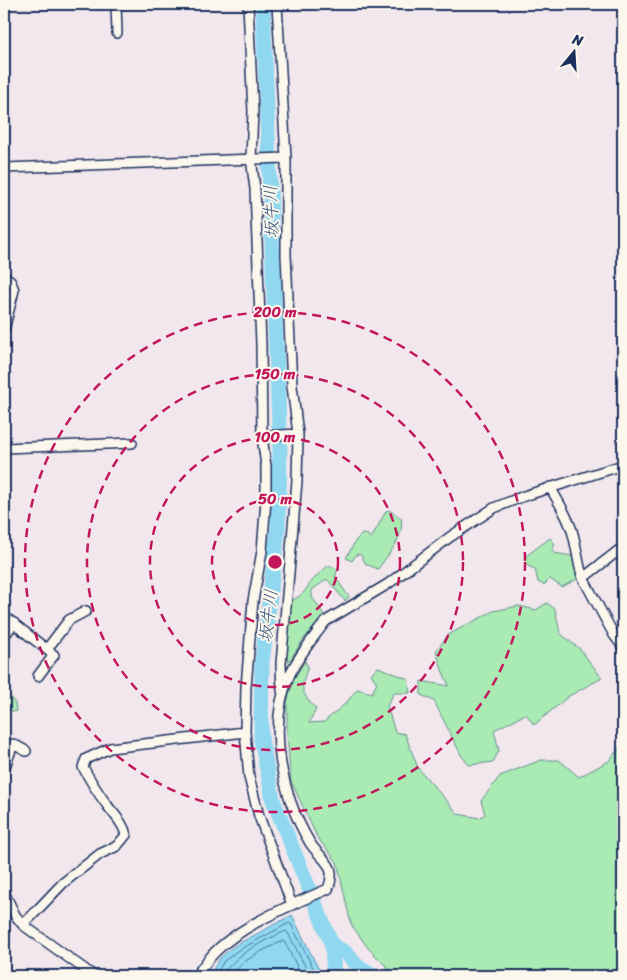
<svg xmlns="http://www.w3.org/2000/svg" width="627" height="980" font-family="Sriracha,'Klee One',sans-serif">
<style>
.green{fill:#aaebb4;stroke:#628d89}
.water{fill:#8fd8f0;stroke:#6194b6}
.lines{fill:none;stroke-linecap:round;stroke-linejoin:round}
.shore{stroke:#497398;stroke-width:1}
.river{stroke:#8fd8f0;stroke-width:15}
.street-casing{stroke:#1b2f5e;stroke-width:12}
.street{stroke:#fbf7ec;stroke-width:9}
.ring{fill:none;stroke:#c2185b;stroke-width:2.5;stroke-dasharray:9 6}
.labels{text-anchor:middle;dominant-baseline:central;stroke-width:4;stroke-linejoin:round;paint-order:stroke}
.water-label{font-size:18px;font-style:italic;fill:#385982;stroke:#fbf7ec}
.centre{fill:#c2185b;stroke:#fbf7ec;stroke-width:2.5}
.ring-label{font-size:15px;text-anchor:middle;font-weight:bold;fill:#c2185b;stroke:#fbf7ec;stroke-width:4;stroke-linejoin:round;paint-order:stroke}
</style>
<rect width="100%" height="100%" fill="#f1e7ed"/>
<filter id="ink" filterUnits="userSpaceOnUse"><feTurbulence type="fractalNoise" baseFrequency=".02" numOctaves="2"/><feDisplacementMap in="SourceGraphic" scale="10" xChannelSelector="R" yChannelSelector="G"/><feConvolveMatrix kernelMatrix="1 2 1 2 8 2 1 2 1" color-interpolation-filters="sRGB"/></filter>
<g filter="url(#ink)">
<path class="green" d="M389 510 401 518C405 538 388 554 378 569L366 564 360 554 356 555 352 561 346 558 356 540 362 534 368 535 370 538 372 537 386 511Z
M550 538 555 544 552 550 554 553 572 556 577 579 562 587 550 579 544 585 538 582 535 569C527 566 524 565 526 556Z
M328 565 338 569 335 577 349 597 345 601 327 579 312 590V597L324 615 303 640 290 660 286 661 290 605 292 600C306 595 306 586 316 577 320 572 324 571 328 565Z
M547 603 555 609 560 633 573 644 579 648 602 678 569 696 534 725 526 714 494 730 499 751 493 762 469 765 461 755 434 701 421 695V681L449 686 442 670 436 651 448 635 493 611 519 606 536 610Z
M305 661 308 667C300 688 300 692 316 709L309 723 324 722 347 702 357 689 372 693 377 683 371 674 378 667 408 679 410 693H394L387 706 395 732 405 734 418 768 458 814 480 818 485 814 481 801 500 776 541 760H559L579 777 609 761 623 743V976H391L389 969 368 948 351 924 337 862 317 837 291 781 287 734V702L294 678Z
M4 690 15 703 16 711 13 712 4 705Z"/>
<path class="water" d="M292 915 322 976H209L220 958 234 946Z"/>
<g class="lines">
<path class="shore" d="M215 976 224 961 237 951 289 923 291 924 317 976
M222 976C235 954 263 941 286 931L288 933 310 976
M231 976C241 960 265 949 283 941L285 943 302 976"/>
<path class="river" d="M263 4 280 451 278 529 262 663 261 739 273 800 332 945 334 976
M332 945 345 952 359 967 375 976"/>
<g class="street-casing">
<path id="street" d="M116 4 117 33
M248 4 253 112 251 158 255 189 261 344 262 436 266 466V500L262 551 253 601 246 687 245 732 249 777 259 816 292 905
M277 4 286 158V255L292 386 298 434 297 481 281 664 282 691
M4 168 286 158
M4 277 10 280 14 290 4 330
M262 436 298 434
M4 448 132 443
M550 487C559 503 569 518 573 534 577 549 578 564 583 578L614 635 623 647
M583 578 623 547
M4 616 54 655 38 676
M4 636 14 623
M47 649 69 620 86 611
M4 770 13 744 26 751
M4 892 15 915 23 925 94 976
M23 925 63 883 100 854 117 846 126 835C123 822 114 815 107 805 98 793 90 780 83 767L86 759 110 748 245 732
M196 976C202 968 208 959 215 952 242 925 293 904 328 889 338 864 322 861 310 843 282 796 266 726 290 674 298 657 311 641 322 626L326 621 388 584 450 537 494 508 524 496 623 465"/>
</g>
<use href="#street" class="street"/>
</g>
</g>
<g class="ring">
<circle cx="275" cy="562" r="63"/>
<circle cx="275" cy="562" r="125"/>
<circle cx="275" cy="562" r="188"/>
<circle cx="275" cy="562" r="250"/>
</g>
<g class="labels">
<g class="water-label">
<text transform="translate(271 212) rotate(-92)">坂牛川</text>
<text transform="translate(268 616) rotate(-83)">坂牛川</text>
</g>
</g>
<circle cx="275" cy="562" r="8" class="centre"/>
<g class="ring-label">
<text x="275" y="317">200 m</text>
<text x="275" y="379">150 m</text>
<text x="275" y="442">100 m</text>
<text x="275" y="504">50 m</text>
</g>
<rect width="627" height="980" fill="none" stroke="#fbf7ec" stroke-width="20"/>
<rect x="10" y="10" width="607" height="960" fill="none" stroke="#1b2f5e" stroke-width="2" filter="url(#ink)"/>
<g transform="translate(574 52) rotate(18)" stroke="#fbf7ec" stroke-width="4" paint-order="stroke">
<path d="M0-4L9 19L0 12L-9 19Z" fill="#1b2f5e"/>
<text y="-8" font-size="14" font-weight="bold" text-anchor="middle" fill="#1b2f5e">N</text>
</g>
</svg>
